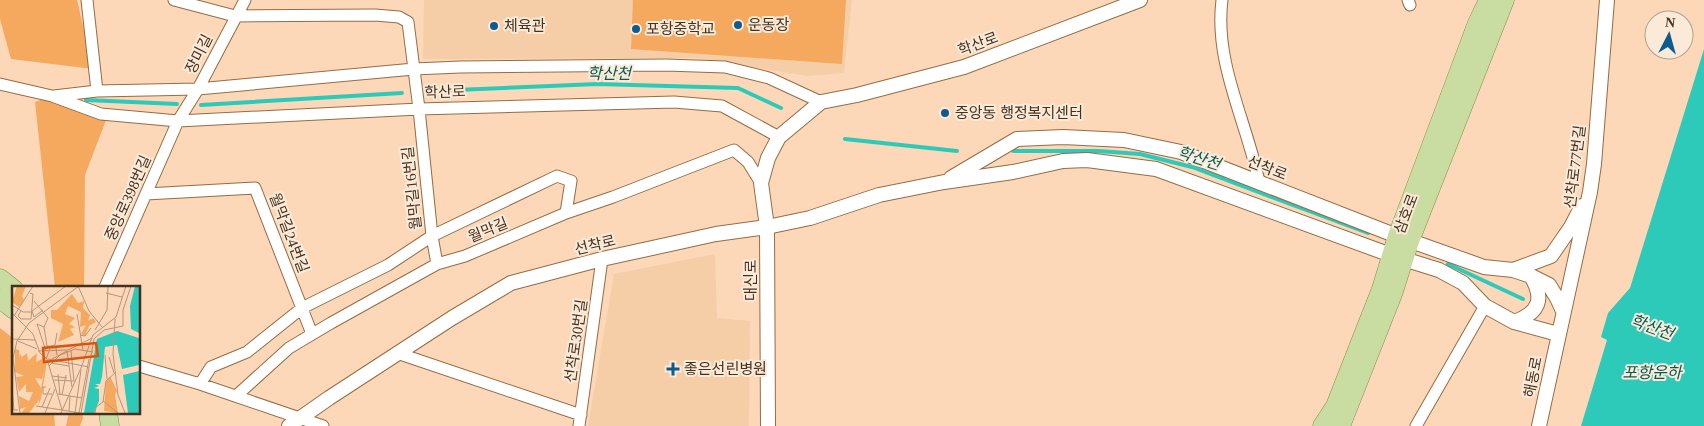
<svg xmlns="http://www.w3.org/2000/svg" width="1704" height="426" font-family="'Times New Roman','Noto Sans KR',serif">
<style>
.built{fill:#f5cda7}
.green{fill:#f5a95e}
.water{fill:#2dcab9}
.lines{fill:none;stroke-linecap:round;stroke-linejoin:round}
.stream{stroke:#2dcab9;stroke-width:4}
.minor-casing{stroke:#946c45;stroke-width:13}
.tertiary-casing{stroke:#946c45;stroke-width:16}
.primary-casing{stroke:#83914b;stroke-width:19}
.minor{stroke:#fff;stroke-width:11}
.tertiary{stroke:#fff;stroke-width:14}
.primary{stroke:#c9dca1;stroke-width:18}
.poi-dot{fill:#0c5c8f;stroke:#fcead9;stroke-width:2}
.labels{text-anchor:middle;dominant-baseline:central;stroke-width:4;stroke-linejoin:round;paint-order:stroke}
.poi-label{font-size:15px;fill:#443221;stroke:#fcead9;text-anchor:start}
.street-label{font-size:15px;fill:#443221;stroke:#fcead9}
.water-label{font-size:16px;font-style:italic;fill:#035c54;stroke:#fcead9}
.inset-river{fill:none;stroke:#2dcab9;stroke-width:2.5}
.inset-road{fill:none;stroke:#b3967c;stroke-width:1}
.view{fill:#d8550e;fill-opacity:0.15;stroke:#d8550e;stroke-width:2.5}
.inset-edge{fill:none;stroke:#443221;stroke-width:2.5}
</style>
<rect width="100%" height="100%" fill="#fdd8b8"/>
<path class="built" d="M424 0H852L844 73 807 76 697 58 423 59Z
M715 254 717 318 750 321 749 426H588L614 274Z"/>
<path class="green" d="M0 0H77L93 69 11 59 0 19Z
M633 0H846L842 64 631 49Z
M52 96 108 115 85 175 84 287H55L35 102Z
M0 328 14 339V412H54L55 426H0Z
M69 412H82L83 418 80 426H66Z"/>
<path class="water" d="M1704 49V426H1581L1607 340 1601 337 1608 313 1630 288Z"/>
<g class="lines">
<path class="stream" d="M432 91 597 84 738 88 781 108
M86 100 177 104
M201 105 402 93
M845 139 957 151
M1013 151H1098L1140 154 1192 167 1368 233
M1448 264 1523 299"/>
<g class="minor-casing">
<path id="minor" d="M87 0 97 91
M174 0 235 16 375 15 399 17 408 22 419 109 432 236 437 264
M1222 0C1214 63 1247 122 1259 182
M1408 0 1410 5
M0 84 52 96 101 114 178 121 419 109 674 102 722 106 779 137
M54 96 97 91 198 89 414 69 460 67 666 65 725 67 769 78 821 102
M146 194 255 188 312 334
M105 287 178 121 198 89 245 0
M397 353 581 415
M139 366 200 384 323 426
M200 384 211 367 247 352 302 308 388 265 432 236 557 176 571 181 566 213
M236 396 289 348 331 323 437 264 465 256 566 213 613 197 734 150 748 162 761 183
M579 426 602 259
M1416 426 1485 306"/>
</g>
<g class="tertiary-casing">
<path id="tertiary" d="M951 178 1017 139 1063 137 1124 140 1181 152 1397 236 1484 267 1513 270 1531 276 1549 285 1557 298 1563 311
M1513 270 1551 256 1571 227 1582 206
M1514 322C1539 313 1545 299 1531 276
M289 426 329 398 452 318 511 283 602 259 716 234 767 227 810 218 879 195 944 182 1013 172 1063 161 1087 160 1156 169 1391 255 1439 270 1463 283 1485 306 1514 322 1558 334
M768 426 767 227 761 183 768 158 779 137 821 102 857 95 964 67 1140 0
M1539 426 1590 192 1594 164 1607 0"/>
</g>
<g class="primary-casing">
<path id="primary" d="M0 278 14 289
M0 299 14 310
M108 412 110 426
M1322 426 1335 406 1381 289 1397 236 1477 23 1488 0
M1341 426 1393 294 1410 241 1505 0"/>
</g>
<use href="#minor" class="minor"/>
<use href="#tertiary" class="tertiary"/>
<use href="#primary" class="primary"/>
</g>
<g class="poi-dot">
<circle cx="738" cy="25" r="5"/>
<circle cx="494" cy="26" r="5"/>
<circle cx="636" cy="29" r="5"/>
<circle cx="945" cy="113" r="5"/>
<path d="M670.5 361.5h5v5h5v5h-5v5h-5v-5h-5v-5h5z"/>
</g>
<g class="labels">
<g class="poi-label">
<text x="748" y="25">운동장</text>
<text x="504" y="26">체육관</text>
<text x="646" y="29">포항중학교</text>
<text x="955" y="113">중앙동 행정복지센터</text>
<text x="684" y="369">좋은선린병원</text>
</g>
<g class="street-label">
<text transform="translate(978 44) rotate(-20)">학산로</text>
<text transform="translate(199 54) rotate(-63)">장미길</text>
<text transform="translate(445 92) rotate(-2)">학산로</text>
<text transform="translate(1575 167) rotate(-83)">선착로77번길</text>
<text transform="translate(1267 168) rotate(21)">선착로</text>
<text transform="translate(412 188) rotate(-96)">월막길16번길</text>
<text transform="translate(128 198) rotate(-66)">중앙로398번길</text>
<text transform="translate(1406 214) rotate(-69)">삼호로</text>
<text transform="translate(488 230) rotate(-22)">월막길</text>
<text transform="translate(289 233) rotate(69)">월막길24번길</text>
<text transform="translate(595 245) rotate(-14)">선착로</text>
<text transform="translate(751 280) rotate(-90)">대신로</text>
<text transform="translate(576 341) rotate(-82)">선착로30번길</text>
<text transform="translate(1533 377) rotate(-79)">해동로</text>
</g>
<g class="water-label">
<text x="609" y="73">학산천</text>
<text transform="translate(1199 158) rotate(18)">학산천</text>
<text transform="translate(1652 327) rotate(20)">학산천</text>
<text x="1652" y="372">포항운하</text>
</g>
</g>
<g transform="translate(12 286)">
<rect width="128" height="128" fill="#fdd8b8"/>
<path d="M5 0H14L10 10 12 14 7 21 0 16ZM60 8 66 17 72 15 71 22 78 29 76 35 81 32 84 36 77 40 73 50 69 48 74 39 68 41 69 26 56 20 53 28 63 32 57 38 63 41 58 43 62 49 46 56 51 38 39 32V24H45ZM3 63 7 64 8 72V68L10 71 15 67 16 75 25 67 24 76 32 72 35 75 29 113 26 120 32 85 30 93 23 92 29 102 27 114 17 127H9L14 121 8 123 7 110 17 115 21 106H14V98L7 106 4 91 12 90 3 86ZM98 90 105 105 103 109 106 127 92 125 94 96Z" fill="#f5a95e"/>
<path d="M123 0H127V47L119 43 118 20ZM105 45 127 52V82V79L110 83 105 59 93 61 90 91 88 98H83L87 100 82 102 87 103V115L82 127H72L85 53ZM127 85V127H116L111 89Z" fill="#2dcab9"/>
<path class="inset-river" d="M118 50 116 56 128 68M77 127 83 84 92 59 104 57 128 74"/>
<path class="inset-road" d="M66 0 77 25 90 41M94 7 110 11M22 15 36 32 32 41 35 60H39L34 73M0 19 11 26H19M9 25 6 30 9 33H19L21 8 18 7M20 25 22 31 31 24M20 25 54 0M0 27 21 48 28 67 35 73 50 124M65 28 71 64M2 30 21 0M103 33 101 68 106 109 113 127M32 41 25 38 34 65M83 44 95 24 96 0M68 49 73 50 79 42M0 53 23 54M82 53 92 44 111 40V24L119 0M6 55 25 63M39 60 43 59 45 47M33 61 44 62 45 69M26 65 56 64 80 52M55 65 60 101M93 69 95 93M97 71 102 87M36 73 77 81M40 73 55 65M39 77 57 80M37 80 48 69 63 63 81 66M69 82 81 49 104 31 114 0M46 88 48 109M40 90 55 92M42 94 62 95 59 65M34 101H31V108H40M0 104 2 124H6M46 108 70 112M50 109 54 89M91 115 106 127M24 120 50 124M30 121 38 102M50 124 68 127M57 125 58 110M8 127 1 72 5 55 17 37 67 0M33 127 43 103M49 127 69 82M63 127 69 84M67 127 77 73M69 127 82 53M83 127 84 121 91 116 94 95 104 86"/>
<path class="view" d="M84 57 86 70 32 76 31 62Z"/>
<rect width="128" height="128" class="inset-edge"/>
</g>
<g transform="translate(1669 35) rotate(6)"><circle r="24" fill="#fcead9" stroke="#b2a08f"/>
<path d="M0-4L9 19L0 12L-9 19Z" fill="#0c5c8f"/>
<text y="-8" font-size="14" font-weight="bold" text-anchor="middle" fill="#443221">N</text>
</g>
</svg>
